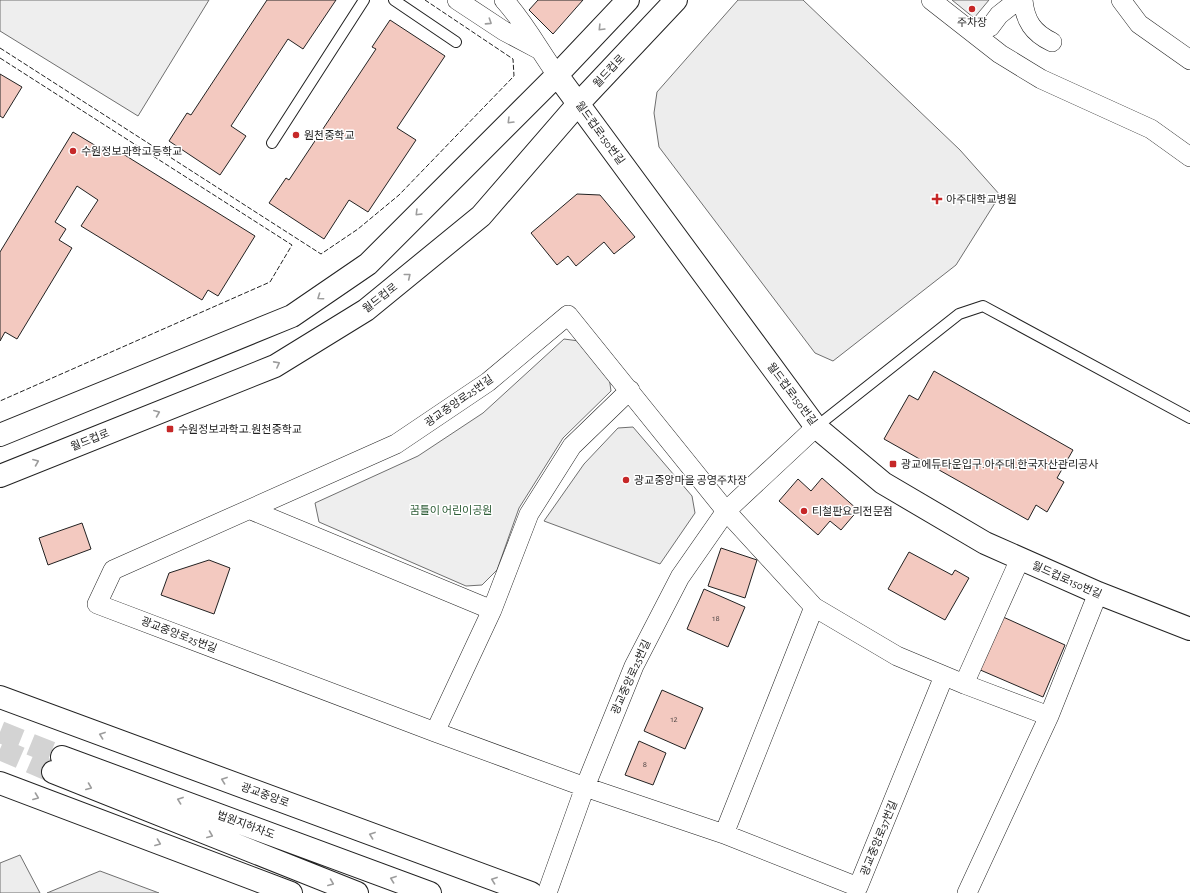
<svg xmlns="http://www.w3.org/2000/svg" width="1190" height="893" font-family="'Alegreya Sans','Noto Sans KR',sans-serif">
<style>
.park{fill:#eee;stroke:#6f6f6f}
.parking{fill:#ededed;stroke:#6f6f6f}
.building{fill:#f3c9c0;stroke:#222}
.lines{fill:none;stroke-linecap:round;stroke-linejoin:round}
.secondary-tunnel{stroke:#d3d3d3;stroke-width:22;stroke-dasharray:22 11;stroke-linecap:butt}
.service-casing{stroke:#222;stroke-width:12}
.minor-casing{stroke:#222;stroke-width:20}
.tertiary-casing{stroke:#222;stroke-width:24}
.secondary-casing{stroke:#222;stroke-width:24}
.service{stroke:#fff;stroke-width:10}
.minor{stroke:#fff;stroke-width:19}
.tertiary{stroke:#fff;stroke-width:22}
.secondary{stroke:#fff;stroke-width:22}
.fence{stroke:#222;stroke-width:1;stroke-dasharray:5 2;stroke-linecap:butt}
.oneway{stroke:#9c9c9c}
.poi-dot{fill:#c62828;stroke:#fff;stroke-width:1.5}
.labels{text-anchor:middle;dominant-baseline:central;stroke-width:3;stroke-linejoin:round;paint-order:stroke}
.number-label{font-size:9px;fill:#564c4a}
.poi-label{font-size:11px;fill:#222;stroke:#fff;text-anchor:start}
.street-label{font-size:11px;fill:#222;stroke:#fff}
.park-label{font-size:11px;fill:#2f5e38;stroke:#fff}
</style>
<rect width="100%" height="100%" fill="#fff"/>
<path class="park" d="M0 0H209L138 116 0 31Z
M564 339 579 341 609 377 611 391 563 438 519 508 497 570 482 585 466 586 319 522 315 503 418 456 483 413Z"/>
<path class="parking" d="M738 0H803L960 150 1000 195 956 265 833 361 815 353 659 147 654 113 657 92Z
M952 0H989L974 18Z
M633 427 692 496 695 513 660 564 544 521 584 464 618 428Z
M20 855 40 893H0V863Z
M100 871 159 893H47Z"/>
<path class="building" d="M267 0H336L303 49 288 39 231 126 246 136 220 175 169 141 187 113 191 115Z
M538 0H583L553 34 529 10Z
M390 20 445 56 397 128 416 140 368 212 349 200 324 239 269 203 286 178 289 180 376 49 372 47Z
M0 74 22 87 3 118 0 116Z
M73 132 111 155 115 149 255 236 218 296 208 290 202 300 81 226 98 200 77 186 55 222 66 229 59 240 72 248 17 339 5 332 0 341V252Z
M577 194 600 195 635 237 614 254 604 242 576 266 568 256 557 265 531 233Z
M934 371 1073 450 1057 478 1064 482 1047 512 1036 505 1028 520 884 439 909 395 918 400Z
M822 478 858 510 841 530 830 521 818 535 779 501 798 479 811 491Z
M82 523 91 549 48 565 39 538Z
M721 548 757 560 745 598 708 586Z
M909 552 952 575 955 570 969 578 945 620 888 589Z
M209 560 230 568 214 614 161 595 169 573Z
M704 589 745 607 728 647 687 629Z
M1001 616 1065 645 1043 697 978 669Z
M662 690 703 708 685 749 644 731Z
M639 741 666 753 653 785 625 775Z"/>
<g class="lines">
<path class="secondary-tunnel" d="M0 732 62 757
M0 749 53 772"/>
<g class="service-casing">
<path id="service" d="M394 0 456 42
M272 143 364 0
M816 427 959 314 983 306 1190 418"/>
</g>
<g class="minor-casing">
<path id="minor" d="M457 0 504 31 538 49
M504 0C525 23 539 50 557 75
M931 0 1000 54 1041 79 1151 129 1190 157
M1023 0C1025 21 1033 33 1052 42
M1121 0 1139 24 1190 60
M975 34 990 27 999 15 1018 0
M251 510 492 610 435 732
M492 610 529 514 572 446 630 390
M944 676 858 887 724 834 585 787 435 732 97 604 113 570 396 444 488 382 568 315 726 511 814 607 897 656 964 684 1049 716
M964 684 1020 559
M724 834 814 607
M547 893 585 787 634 666 680 577 726 511 816 427
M967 893 1049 716 1098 593"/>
</g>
<g class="tertiary-casing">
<path id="tertiary" d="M557 75 816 427 883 483 985 543 1098 593 1190 629
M0 435 292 316 368 264 557 75 628 0
M0 476 275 366 366 310 481 216 578 104 676 0"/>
</g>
<g class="secondary-casing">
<path id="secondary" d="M0 697 531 893
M62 757 430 893
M53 772 357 893
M0 783 291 893"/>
</g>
<use href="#service" class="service"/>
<use href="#minor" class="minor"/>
<use href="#tertiary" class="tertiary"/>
<use href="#secondary" class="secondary"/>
<path class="fence" d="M0 48 321 254 358 229 399 195 514 76 513 59 425 0
M0 58 292 245 270 282 0 401"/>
</g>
<defs><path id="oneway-chevron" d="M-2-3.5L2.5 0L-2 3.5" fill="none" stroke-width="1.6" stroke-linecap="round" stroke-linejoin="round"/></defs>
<g class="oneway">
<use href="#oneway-chevron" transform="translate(489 22) rotate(33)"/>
<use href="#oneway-chevron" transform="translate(601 28) rotate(134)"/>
<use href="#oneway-chevron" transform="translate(510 121) rotate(135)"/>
<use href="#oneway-chevron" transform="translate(418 213) rotate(135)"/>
<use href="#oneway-chevron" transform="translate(408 276) rotate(-39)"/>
<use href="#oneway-chevron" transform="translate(320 297) rotate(145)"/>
<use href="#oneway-chevron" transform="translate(277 364) rotate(-28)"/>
<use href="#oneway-chevron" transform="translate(157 413) rotate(-22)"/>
<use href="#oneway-chevron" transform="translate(36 462) rotate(-22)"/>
<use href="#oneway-chevron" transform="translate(102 735) rotate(-160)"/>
<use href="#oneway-chevron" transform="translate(224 780) rotate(-160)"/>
<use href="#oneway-chevron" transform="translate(89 787) rotate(22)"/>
<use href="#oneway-chevron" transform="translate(36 797) rotate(21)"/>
<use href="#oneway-chevron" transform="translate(180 800) rotate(-160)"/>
<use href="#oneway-chevron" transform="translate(210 835) rotate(22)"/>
<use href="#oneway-chevron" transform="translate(372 835) rotate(-160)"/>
<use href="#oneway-chevron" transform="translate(158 843) rotate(21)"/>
<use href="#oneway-chevron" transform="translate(393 879) rotate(-160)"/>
<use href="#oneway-chevron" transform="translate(494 880) rotate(-160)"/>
<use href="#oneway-chevron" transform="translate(331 883) rotate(22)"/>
</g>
<g class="poi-dot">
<circle cx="972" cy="9" r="4"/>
<circle cx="296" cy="135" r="4"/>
<circle cx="73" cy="151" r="4"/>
<path d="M935 193h4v4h4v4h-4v4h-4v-4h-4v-4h4z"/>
<rect x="166" y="425" width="8" height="8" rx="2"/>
<rect x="889" y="460" width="8" height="8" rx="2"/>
<circle cx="626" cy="480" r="4"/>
<circle cx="804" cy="511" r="4"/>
</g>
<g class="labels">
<g class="number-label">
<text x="716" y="618">18</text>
<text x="674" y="719">12</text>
<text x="645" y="764">8</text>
</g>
<g class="poi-label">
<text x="972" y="22" text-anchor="middle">주차장</text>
<text x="304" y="135">원천중학교</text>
<text x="81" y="151">수원정보과학고등학교</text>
<text x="946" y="199">아주대학교병원</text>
<text x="178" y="429">수원정보과학고.원천중학교</text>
<text x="901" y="464">광교에듀타운입구.아주대.한국자산관리공사</text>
<text x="634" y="480">광교중앙마을 공영주차장</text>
<text x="812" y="511">티철판요리전문점</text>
</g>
<g class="street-label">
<text transform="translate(609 71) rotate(-47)">월드컵로</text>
<text transform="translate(600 133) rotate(54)">월드컵로150번길</text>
<text transform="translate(380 298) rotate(-38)">월드컵로</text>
<text transform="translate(792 394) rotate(53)">월드컵로150번길</text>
<text transform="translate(459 401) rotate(-35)">광교중앙로25번길</text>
<text transform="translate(90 440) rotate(-22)">월드컵로</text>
<text transform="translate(1067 580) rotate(24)">월드컵로150번길</text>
<text transform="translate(179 635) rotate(21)">광교중앙로25번길</text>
<text transform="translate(631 677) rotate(-66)">광교중앙로25번길</text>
<text transform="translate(265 795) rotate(20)">광교중앙로</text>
<text transform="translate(246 825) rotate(20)">법원지하차도</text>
<text transform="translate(879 838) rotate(-68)">광교중앙로37번길</text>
</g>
<g class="park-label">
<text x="451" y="510">꿈틀이 어린이공원</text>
</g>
</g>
</svg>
